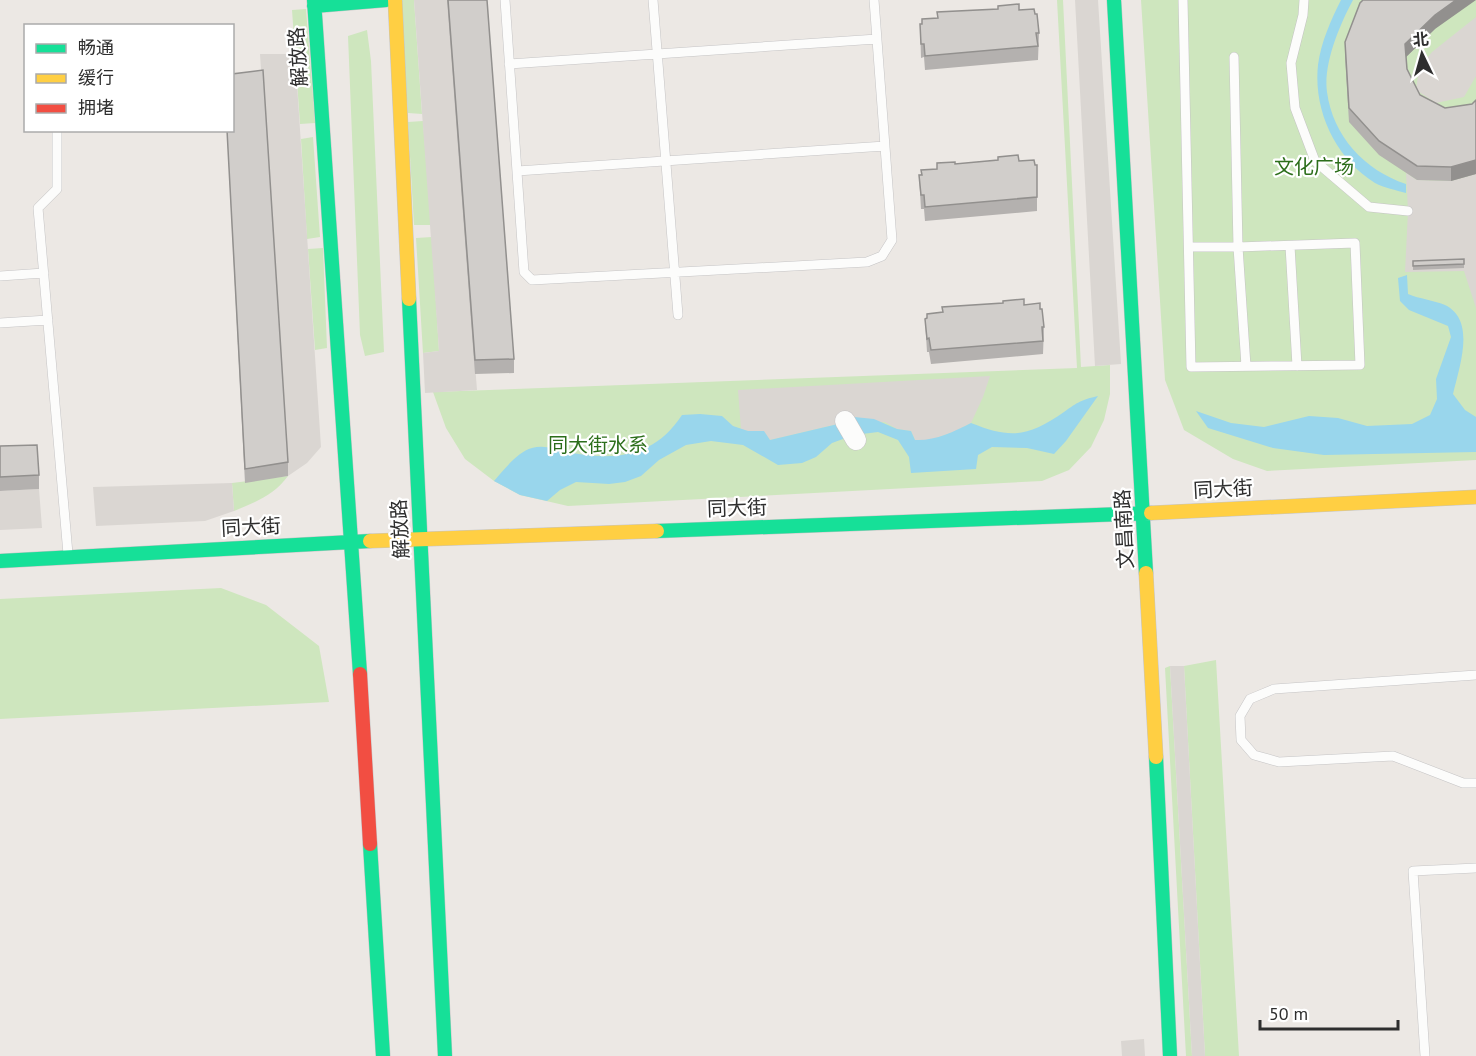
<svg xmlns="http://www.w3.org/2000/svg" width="1476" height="1056" font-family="'PT Sans','Noto Sans SC',sans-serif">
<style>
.green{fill:#cee6be}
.plaza{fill:#dad6d2}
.water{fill:#99d6ec}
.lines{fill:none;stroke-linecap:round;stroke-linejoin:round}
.lane-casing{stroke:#c5c4c5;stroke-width:10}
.street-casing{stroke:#c5c4c5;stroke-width:21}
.fast-casing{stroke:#c5c4c5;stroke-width:15}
.slow-casing{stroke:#c5c4c5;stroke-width:15}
.jam-casing{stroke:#c5c4c5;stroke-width:15}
.lane{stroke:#fcfcfb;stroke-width:9}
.street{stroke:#fcfcfb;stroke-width:20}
.fast{stroke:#16e098;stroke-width:14}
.slow{stroke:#ffcf43;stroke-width:14}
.jam{stroke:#f24e42;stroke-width:14}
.wall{fill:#b4b1af}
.shaded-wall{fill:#92908e}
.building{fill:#d1cecb;stroke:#92908e;stroke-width:1.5}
.labels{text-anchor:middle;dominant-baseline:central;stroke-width:4.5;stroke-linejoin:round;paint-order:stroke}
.street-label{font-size:20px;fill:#2e2e2e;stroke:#fff}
.park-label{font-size:20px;fill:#2c6e1b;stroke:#fff}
</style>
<rect width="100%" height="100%" fill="#ece8e4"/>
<path class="green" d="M400 0H414L422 114 408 113Z
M1057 0H1063L1081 367 1110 365V394L1104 420 1091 447 1069 470 1042 481 568 506 520 495 494 481 465 459 446 428 433 392 1077 368Z
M1141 0H1476V460L1267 471 1233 459 1184 430 1165 380Z
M306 9 315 123 300 124 292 10Z
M367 30 371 61 384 352 365 356 360 335 348 36Z
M423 121 431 225H414L408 122Z
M313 137 320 237 307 239 301 139Z
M432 237 439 351 423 353 416 238Z
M323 248 327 348 315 350 308 249Z
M288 476C274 495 256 502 234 511L232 483Z
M221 588 266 605 319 646 329 702 0 719V599Z
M1216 660 1239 1056H1205L1184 666Z
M1170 666 1192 1056H1186L1165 668Z"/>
<path class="plaza" d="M414 0H447L477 390 425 393 423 353 439 351Z
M1075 0H1098L1121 364 1095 366Z
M1476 17V76L1464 97 1436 103 1416 90 1419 68 1432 52Z
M260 54H295L321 447 307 463 288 476Z
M1406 173 1417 180 1451 181 1476 174V308L1464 271 1405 272 1408 211Z
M990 376 983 397 971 423 956 431 928 441 915 440 911 431 897 429 885 422 838 424 770 440 764 432 748 431 741 429 738 390Z
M232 483 234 511 205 521 96 526 93 487Z
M39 489 42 528 0 530V491Z
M1170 666H1184L1205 1056H1192Z
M1144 1039 1145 1056H1122L1121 1041Z"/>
<path class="water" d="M1341 0H1353C1340 24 1323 64 1327 92 1333 136 1364 170 1406 184V193C1396 190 1384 188 1375 183 1336 159 1313 111 1318 65 1321 42 1331 20 1341 0Z
M1407 275 1408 294C1420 299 1433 300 1445 305 1476 320 1460 365 1453 394L1465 410 1476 417V452L1324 455 1273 448 1208 428 1196 411 1231 423 1264 427 1309 416 1338 418 1367 426 1412 424 1430 415 1437 399 1436 379 1451 337 1448 326 1409 310 1400 301 1398 278Z
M1098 396 1066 441 1054 454 1027 448 992 447 978 455 976 469 911 473 909 457 898 440 878 432 854 435 832 443 816 457 802 463 778 465 743 445 711 441 686 445 659 460 641 476 625 482 609 484 576 482 560 490 547 501 520 495 494 481C504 470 517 452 532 448 546 444 559 451 572 453 618 461 655 456 682 415L700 414 722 416 733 426 748 431H764L770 440 838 424 854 417 874 419 897 429 911 431 915 440C935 441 953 432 971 423 1011 439 1028 437 1064 412 1078 402 1081 400 1098 396Z"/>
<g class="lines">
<g class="lane-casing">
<path id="lane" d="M505 0 524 272 532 280 867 262 882 256 892 240 874 0
M653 0 678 315
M1183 0 1191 367 1360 365 1355 243 1238 247H1189
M1304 0 1303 15 1291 63 1295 108 1315 161 1369 207 1408 211
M1234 57 1238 247 1246 366
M509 64 877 39
M57 130V189L38 208 68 554
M517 171 885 146
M1290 246 1297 366
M0 276 44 273
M0 323 48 320
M1476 675 1274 689 1250 699 1240 716 1241 740 1254 755 1279 762 1393 756 1463 783H1476
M1425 1056 1413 871 1476 868"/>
</g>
<g class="street-casing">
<path id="street" d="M845 421 856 440"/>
</g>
<g class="fast-casing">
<path id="fast" d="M314 0 360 674
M1114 0 1146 573
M314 6 386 0
M409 299 445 1056
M657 531 1151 513
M0 561 370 541
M1156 757 1170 1056
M370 844 383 1056"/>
</g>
<g class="slow-casing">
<path id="slow" d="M395 0 409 299
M1151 513 1476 497
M370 541 657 531
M1146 573 1156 757"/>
</g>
<g class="jam-casing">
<path id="jam" d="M360 674 370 844"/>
</g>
<use href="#lane" class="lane"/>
<use href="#street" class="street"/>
<use href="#fast" class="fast"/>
<use href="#slow" class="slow"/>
<use href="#jam" class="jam"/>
</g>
<path class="wall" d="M447 0H487L514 359V373L475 374Z
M1019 10 1035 14 1039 33 1038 60 925 70 924 57 921 58 920 24Z
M1435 29 1406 57 1407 69 1420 95 1445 108 1472 104 1476 100V174L1451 181 1417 180 1379 155 1349 122 1345 56V42Z
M227 130H232L288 462V476L245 483Z
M1019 161 1037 165V211L925 221 924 209H921L919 175 937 169V163L955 164Z
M1464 259V268L1413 270V261Z
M1024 305 1040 309 1044 327 1043 354 931 364 929 352H927L925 319Z
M0 446 39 475V489L0 491Z"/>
<path class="shaded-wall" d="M1456 0H1476L1435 29 1405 58V44L1435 15Z
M1476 160V174L1451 181V167Z"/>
<path class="building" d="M448 0H487L514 359 475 360Z
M1363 0H1456L1435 15 1405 44 1407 69 1420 95 1445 108 1472 104 1476 100V160L1451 167 1417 166 1379 141 1349 108 1345 42 1360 3Z
M1019 4V10L1034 9 1035 14H1037L1039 33H1036L1038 46 925 56 924 44H921L920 24H922V19L938 18 937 12 998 9V6Z
M263 70 288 462 245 469 227 130H232V74Z
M1018 155 1019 161 1034 160 1035 165H1037V197L925 207 924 195H921L919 175H922L921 170 937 169V163L955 162V164L998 160V157Z
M1464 259V264L1413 266V261Z
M1024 299V305L1040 303V309H1042L1044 327H1042L1043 341 931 350 929 338 927 339 925 319 927 318V314L943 312 942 307 1003 303V301Z
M37 445 39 475 0 477V446Z"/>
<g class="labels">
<g class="street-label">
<text transform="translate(298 57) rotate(-94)">解放路</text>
<text transform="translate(1223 489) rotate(-3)">同大街</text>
<text transform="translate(737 508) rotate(-2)">同大街</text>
<text transform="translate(251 527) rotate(-3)">同大街</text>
<text transform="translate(400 529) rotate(-93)">解放路</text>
<text transform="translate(1124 529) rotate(-93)">文昌南路</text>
</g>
<g class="park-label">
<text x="1314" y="167">文化广场</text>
<text x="598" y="445">同大街水系</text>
</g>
</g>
<rect x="24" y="24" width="210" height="108" fill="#ffffff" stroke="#ababab" stroke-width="1.5"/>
<rect x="36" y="44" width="30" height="9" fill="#16e098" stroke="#ababab" stroke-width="1.5"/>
<text x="78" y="54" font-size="18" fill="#2e2e2e">畅通</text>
<rect x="36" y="74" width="30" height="9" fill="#ffcf43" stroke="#ababab" stroke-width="1.5"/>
<text x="78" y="84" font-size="18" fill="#2e2e2e">缓行</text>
<rect x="36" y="104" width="30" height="9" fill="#f24e42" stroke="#ababab" stroke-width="1.5"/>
<text x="78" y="114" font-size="18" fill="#2e2e2e">拥堵</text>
<g transform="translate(1422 54) rotate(355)" stroke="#ffffff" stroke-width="4.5" paint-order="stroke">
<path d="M0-4.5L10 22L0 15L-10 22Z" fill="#2e2e2e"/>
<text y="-9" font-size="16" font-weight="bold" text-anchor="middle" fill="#2e2e2e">北</text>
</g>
<path d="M1260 1020v9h138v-9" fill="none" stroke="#2e2e2e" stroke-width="3"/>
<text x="1269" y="1020" font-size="18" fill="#2e2e2e" stroke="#ffffff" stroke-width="4.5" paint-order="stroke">50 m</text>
</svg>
